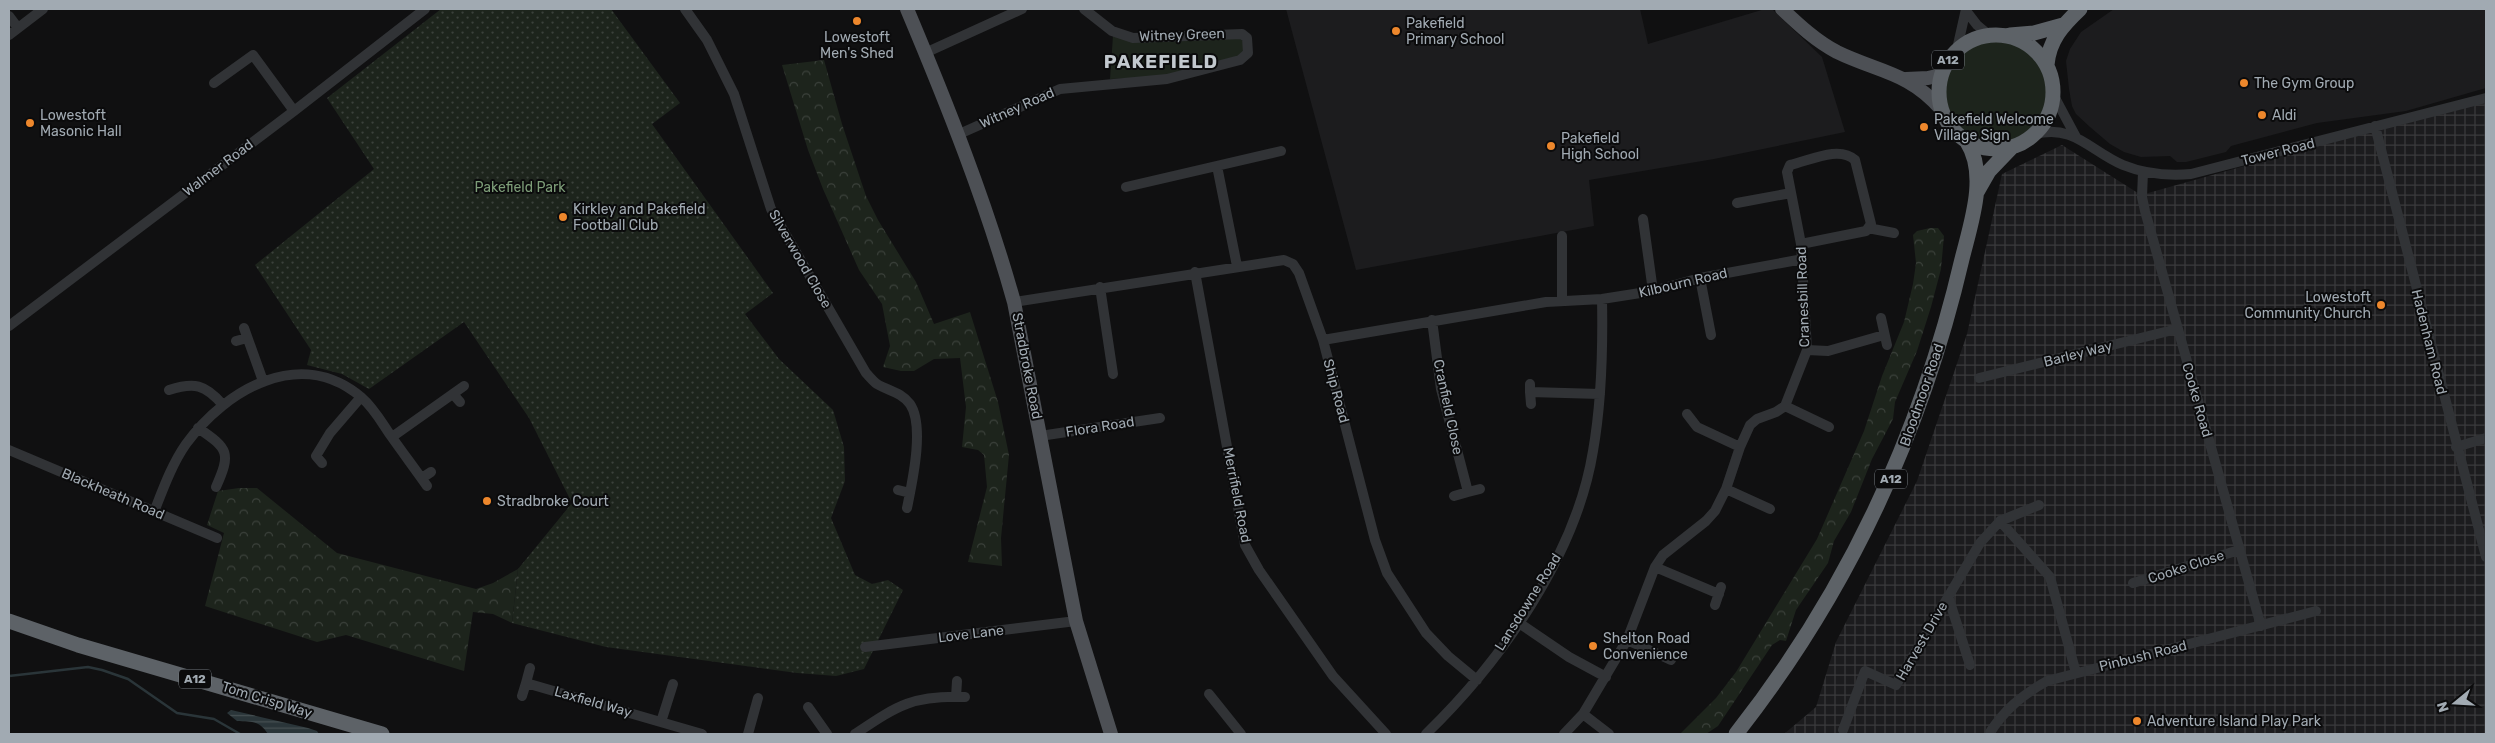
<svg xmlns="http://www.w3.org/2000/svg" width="2495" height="743" font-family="Rubik,sans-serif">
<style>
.built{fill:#1c1c1e}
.industrial{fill:url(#industrial-grid)}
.grass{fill:#1d241c}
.forest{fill:url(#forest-crowns)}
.park{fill:url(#park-dots)}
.water{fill:url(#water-rules)}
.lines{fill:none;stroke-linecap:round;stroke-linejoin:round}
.stream{stroke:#2a3539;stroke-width:2.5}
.minor{stroke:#313336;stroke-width:10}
.major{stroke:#4d5055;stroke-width:14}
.highway{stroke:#5d6267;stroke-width:15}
.poi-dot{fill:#ed872c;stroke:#0b0b0c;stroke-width:2}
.labels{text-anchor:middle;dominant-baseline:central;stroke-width:4;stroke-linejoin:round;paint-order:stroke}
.shield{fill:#0b0b0c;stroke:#747a80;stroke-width:1}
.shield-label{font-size:12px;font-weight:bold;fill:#a1aab2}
.poi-label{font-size:14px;fill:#a1aab2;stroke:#0b0b0c;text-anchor:start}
.street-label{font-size:14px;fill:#a1aab2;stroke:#0b0b0c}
.park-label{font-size:14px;fill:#7d9d78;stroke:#0b0b0c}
.district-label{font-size:19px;font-weight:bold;letter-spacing:1px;fill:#c2c8ce;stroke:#0b0b0c}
</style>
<defs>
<pattern id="industrial-grid" width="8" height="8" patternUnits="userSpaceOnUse" patternTransform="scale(1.25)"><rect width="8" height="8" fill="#1c1c1e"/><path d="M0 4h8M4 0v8" fill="none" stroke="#3a3a3c"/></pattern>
<pattern id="forest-crowns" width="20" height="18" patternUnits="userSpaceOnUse" patternTransform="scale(1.25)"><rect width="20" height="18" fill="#1d241c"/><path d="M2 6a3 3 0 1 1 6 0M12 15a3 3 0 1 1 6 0" fill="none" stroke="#3b413b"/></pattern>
<pattern id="park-dots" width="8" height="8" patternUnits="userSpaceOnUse" patternTransform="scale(1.25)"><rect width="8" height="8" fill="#1d241c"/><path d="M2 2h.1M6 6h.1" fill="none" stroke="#3b413b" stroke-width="1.8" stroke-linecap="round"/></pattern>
<pattern id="water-rules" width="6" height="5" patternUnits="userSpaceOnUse" patternTransform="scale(1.25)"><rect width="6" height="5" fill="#2a3539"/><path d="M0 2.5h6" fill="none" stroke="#465053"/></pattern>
</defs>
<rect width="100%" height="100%" fill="#101011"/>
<path class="built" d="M1286 9H1640L1648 44 1765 9H1772L1822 57 1845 132 1714 159 1589 180 1594 226 1356 270Z
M2114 9H2486V88L2406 111 2317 123 2231 146 2226 152 2186 162H2177L2170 156 2141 157 2124 152 2110 144 2090 127 2076 114 2072 106 2069 89 2066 61 2070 49 2081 32Z"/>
<path class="industrial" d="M2486 98V734H1784L1816 707 1836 642 1917 481 1967 334 2002 174 2062 145 2141 195Z"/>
<path class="grass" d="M1113 35 1240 38 1246 45 1242 55 1162 77 1110 79Z
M1945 91a51 51 0 1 1 102 0a51 51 0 1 1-102 0Z"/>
<path class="forest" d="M824 60 842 124 866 196 878 220 916 282 934 324 970 312 998 402 1009 455 1001 538 1002 566 968 562 987 487 984 455 978 450 962 447 966 407 960 358 934 359 914 371H901L883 367 890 346 882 304 859 270 823 189 808 150 782 65Z
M1930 228H1938L1944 236 1941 269 1931 307 1917 351 1895 402 1893 419 1872 459 1851 512 1834 541 1828 563 1796 610 1786 641 1780 640 1772 645 1718 726 1706 734H1680L1716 698 1736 672 1817 539 1864 431 1882 376 1904 322 1913 284 1916 263 1913 235 1917 231Z
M239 488H257L337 553 476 589 493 583 518 569 512 623 493 614 473 612 464 671 346 635 317 642 205 606 224 533 207 525 218 491Z"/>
<path class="park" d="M441 9H611L680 103 652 124 773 293 745 314 779 359 833 410 844 447 845 481 831 518 855 575 872 584 888 580 903 590 864 669 836 676 797 673 606 647 512 623 518 569 572 503 529 418 464 322 369 389 342 374 307 365 311 350 255 265 374 169 327 98Z"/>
<path class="water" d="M231 710 308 728 317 731 319 734H268C259 720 252 722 237 721L227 713Z"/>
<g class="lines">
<path class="stream" d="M9 676 88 667 102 670 128 679 177 713 214 719 240 734"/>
<path class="minor" d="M685 9 707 40 734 94 771 209 866 373C869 376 873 381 877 384 889 391 901 392 910 404 925 426 912 483 907 508
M1967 12 1977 25 1989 35
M9 16 18 28
M9 35 43 9
M1957 49 1966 9
M925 53 1022 9
M214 83 253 55 294 111
M2053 94 2076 137
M2375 126 2486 557
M2035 134C2074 124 2090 151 2123 165 2145 174 2167 176 2191 174L2486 98
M957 135 1060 89 1167 79 1240 60 1248 53 1247 38 1242 34 1133 38 1112 31 1084 9
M1217 166 1237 266
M2143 172 2142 197 2145 211 2261 626
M1126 187 1281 151
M1737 203 1791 193
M1643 219 1653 291
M1868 228 1894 233
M1195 272 1245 545 1259 570 1333 676 1386 734
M1700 278 1711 335
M1100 287 1113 374
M1562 301V236
M1014 302 1284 260 1293 264 1299 273 1323 340 1375 540 1387 573 1426 633 1448 656 1477 680
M1881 318 1887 345
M1432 320 1441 389 1468 492 1454 496
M9 326 294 111 425 9
M244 328 263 381
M1323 340 1546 302 1602 299 1653 291 1700 278 1803 259
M236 341 247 338
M1807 350 1828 351 1884 335
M1979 378 2177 329
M1530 384V392L1600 394
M169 390C194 382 205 384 223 405
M1530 392 1531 404
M453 394 460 402
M1785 406 1829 427
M1687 414 1697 427 1740 447
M198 428C229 449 231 453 216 487
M1040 436 1160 418
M392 437 464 386
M2456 447 2486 438
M9 450 217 538
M322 463 316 456 330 433 361 397
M422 478 431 472
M1726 489 1770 509
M898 490 910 493
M1468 492 1480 489
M154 512C163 489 172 464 186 444 226 389 301 346 361 397 374 408 382 423 391 436 403 453 415 469 427 486
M2000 521 2050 577 2076 673
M1655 567 1719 594
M2133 583 2239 550
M1948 596 1970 665
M1715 605 1721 587
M1519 623 1569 657 1606 677
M1627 640 1671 660
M865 647 1076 621
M530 668 526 683 702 734
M1209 694 1241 734
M522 696 526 683
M956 697 957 681
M808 707 827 734
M1583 714 1609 734
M661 722 673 684
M1843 730 1865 671 1896 685 1980 543 2000 521 2039 505
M748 734 758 698
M855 734C897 706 912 695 965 697
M1426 734C1501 661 1576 556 1593 451 1602 400 1603 350 1602 299
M1564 734 1583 714 1627 640 1655 567 1663 555 1706 521 1715 511 1726 489 1740 447 1750 425 1757 419 1776 412 1785 406 1807 350 1801 244 1787 172 1790 165C1809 161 1839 145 1855 160L1871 224 1866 231 1801 244
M1989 734C2004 710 2022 695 2047 681L2316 611"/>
<path class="major" d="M907 9C947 104 986 202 1014 302L1076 621 1111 734
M1782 9C1799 25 1816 41 1837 52 1878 72 1909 72 1941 109
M1906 79 1928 78 1941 75"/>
<path class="highway" d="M1939 92a57 57 0 1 1 114 0a57 57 0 1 1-114 0Z
M2010 35 2034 33 2063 25
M2047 65C2049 40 2063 25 2080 9
M1977 192 1989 171 2012 147
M9 621 78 645 382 734
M1736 734C1847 593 1921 435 1962 259 1971 223 1988 175 1967 142"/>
</g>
<g class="poi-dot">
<circle cx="857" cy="21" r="5"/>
<circle cx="1396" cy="31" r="5"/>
<circle cx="2244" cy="83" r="5"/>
<circle cx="2262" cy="115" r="5"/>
<circle cx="30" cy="123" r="5"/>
<circle cx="1924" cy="127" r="5"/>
<circle cx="1551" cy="146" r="5"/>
<circle cx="563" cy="217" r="5"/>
<circle cx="2381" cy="305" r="5"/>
<circle cx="487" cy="501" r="5"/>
<circle cx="1593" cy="646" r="5"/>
<circle cx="2137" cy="721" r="5"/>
</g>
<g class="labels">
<g class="shield">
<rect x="1932" y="50.5" width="32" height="19" rx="4"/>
<rect x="1875" y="469.5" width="32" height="19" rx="4"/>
<rect x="179" y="669.5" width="32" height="19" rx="4"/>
</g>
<g class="shield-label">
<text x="1948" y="60">A12</text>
<text x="1891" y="479">A12</text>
<text x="195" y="679">A12</text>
</g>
<g class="poi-label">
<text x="1406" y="23">Pakefield<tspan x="1406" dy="16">Primary School</tspan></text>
<text x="857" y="37" text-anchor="middle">Lowestoft<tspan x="857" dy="16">Men's Shed</tspan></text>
<text x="2254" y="83">The Gym Group</text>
<text x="40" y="115">Lowestoft<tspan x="40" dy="16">Masonic Hall</tspan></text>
<text x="2272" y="115">Aldi</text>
<text x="1934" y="119">Pakefield Welcome<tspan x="1934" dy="16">Village Sign</tspan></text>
<text x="1561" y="138">Pakefield<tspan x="1561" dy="16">High School</tspan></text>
<text x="573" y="209">Kirkley and Pakefield<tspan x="573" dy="16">Football Club</tspan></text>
<text x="2371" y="297" text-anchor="end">Lowestoft<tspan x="2371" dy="16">Community Church</tspan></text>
<text x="497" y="501">Stradbroke Court</text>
<text x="1603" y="638">Shelton Road<tspan x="1603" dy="16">Convenience</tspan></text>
<text x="2147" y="721">Adventure Island Play Park</text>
</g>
<g class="street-label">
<text transform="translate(1182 35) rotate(-2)">Witney Green</text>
<text transform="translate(1017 108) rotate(-24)">Witney Road</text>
<text transform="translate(2278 152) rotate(-14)">Tower Road</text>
<text transform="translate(218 168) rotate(-37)">Walmer Road</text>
<text transform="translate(800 259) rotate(60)">Silverwood Close</text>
<text transform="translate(1683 283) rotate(-13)">Kilbourn Road</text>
<text transform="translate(1803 297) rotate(-92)">Cranesbill Road</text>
<text transform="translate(2429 342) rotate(76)">Hadenham Road</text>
<text transform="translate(2078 354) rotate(-14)">Barley Way</text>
<text transform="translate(1027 366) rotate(79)">Stradbroke Road</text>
<text transform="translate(1336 391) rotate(75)">Ship Road</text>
<text transform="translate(1922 395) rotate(-71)">Bloodmoor Road</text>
<text transform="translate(2197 400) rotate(74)">Cooke Road</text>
<text transform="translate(1448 407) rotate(78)">Cranfield Close</text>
<text transform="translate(1100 427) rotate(-9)">Flora Road</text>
<text transform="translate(113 494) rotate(23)">Blackheath Road</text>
<text transform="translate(1237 495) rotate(79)">Merrifield Road</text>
<text transform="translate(2186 567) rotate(-18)">Cooke Close</text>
<text transform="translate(1528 602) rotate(-58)">Lansdowne Road</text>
<text transform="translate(971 634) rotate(-7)">Love Lane</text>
<text transform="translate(1922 641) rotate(-60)">Harvest Drive</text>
<text transform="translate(2143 656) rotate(-14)">Pinbush Road</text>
<text transform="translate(267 700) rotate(17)">Tom Crisp Way</text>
<text transform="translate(593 702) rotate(16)">Laxfield Way</text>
</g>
<g class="park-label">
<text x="520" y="187">Pakefield Park</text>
</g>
<g class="district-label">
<text x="1161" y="61">PAKEFIELD</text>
</g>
</g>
<rect width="2495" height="743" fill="none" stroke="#a1aab2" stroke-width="20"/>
<g transform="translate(2455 703) rotate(252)" stroke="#0b0b0c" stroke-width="4" paint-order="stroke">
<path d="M0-4L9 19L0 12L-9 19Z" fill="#a1aab2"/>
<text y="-8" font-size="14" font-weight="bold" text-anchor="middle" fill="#a1aab2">N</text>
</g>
</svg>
